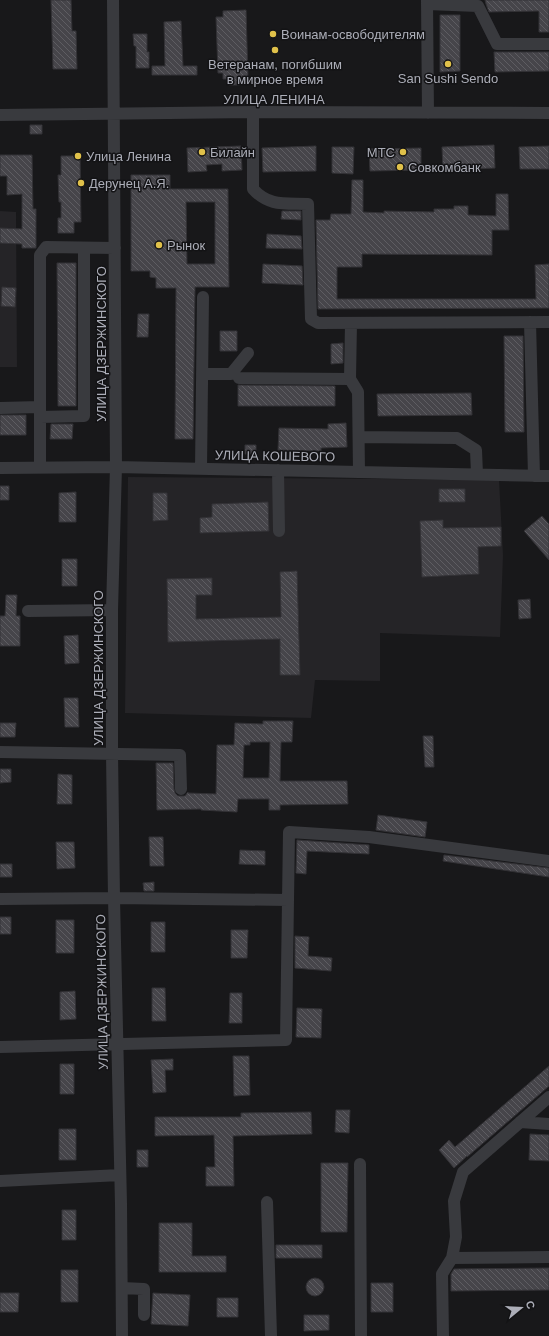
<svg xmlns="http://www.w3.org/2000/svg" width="549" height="1336" font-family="Arial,sans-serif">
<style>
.built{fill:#252427}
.building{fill:url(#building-back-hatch);stroke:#333236;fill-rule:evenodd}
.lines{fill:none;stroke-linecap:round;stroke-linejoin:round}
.minor{stroke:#393a3e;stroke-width:12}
.poi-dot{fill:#e0c14a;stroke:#131315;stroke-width:1.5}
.labels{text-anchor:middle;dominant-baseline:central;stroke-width:3;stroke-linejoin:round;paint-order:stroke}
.poi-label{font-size:13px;fill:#acaeb8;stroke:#131315;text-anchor:start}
.street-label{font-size:13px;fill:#acaeb8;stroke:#131315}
</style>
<defs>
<pattern id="building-back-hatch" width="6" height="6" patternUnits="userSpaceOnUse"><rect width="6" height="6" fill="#46454a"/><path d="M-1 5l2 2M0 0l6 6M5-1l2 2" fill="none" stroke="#5e5d62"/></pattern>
</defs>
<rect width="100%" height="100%" fill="#18181a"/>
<path class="built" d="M0 211 16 212 17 367H0Z
M128 477 499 480 503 555 500 637 380 633V681L315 680 311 718 125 713Z"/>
<path class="building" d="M51 0H71L72 31H76L77 69H53Z
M485 0H549V32H539V11L489 12 486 4Z
M246 10 248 79H240V85H229V79H223V73H218L216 17H223V11Z
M440 15H460V71L440 72Z
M181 21 183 66H197V75H152V66H165L164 22Z
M133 34H147V52H149V68H136V46H134Z
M494 52H549V71L495 72Z
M30 125H42V134H30Z
M494 145 495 168 443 170 442 147Z
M241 146 242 170 222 171V164L206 165 207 171 188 172 187 148Z
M316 146V171L263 172 262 148Z
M549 146V169H520L519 147Z
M332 147H354L353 174 332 173Z
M421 148V170L370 171 369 149Z
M0 155H32L33 209H36V248H22V244L0 243V228L22 229V194L7 195V176H0Z
M61 156H80L81 222H74V233H58V218H61V202H59L58 175H61Z
M131 175H170V189H228L229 287H195L193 439H175L176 288H156V278L150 277V271H131ZM186 202H215V264H187Z
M352 180H363V212L384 213V211L434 212V209H454V206H468V215L496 216V194H508L509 230H492V255L362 254V267H337V299H536L535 265 549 264V308L318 309 316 220H330L331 214H351Z
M282 211H301V220L281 219Z
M267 234 301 236 302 249 266 248Z
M57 263H76V406H58Z
M263 264 302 266 303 285 262 283Z
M2 287 16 288 15 307 1 306Z
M138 314H149L148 337H137Z
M220 331H237V351H220Z
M504 336H523L524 432H505Z
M343 343V363L331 364V344Z
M238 385 335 386V406H238Z
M471 393 472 415 378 416 377 394Z
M0 415H26V435H0Z
M346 423 347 447 321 448V451L278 450 279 428 328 429V424Z
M51 424H73L72 439H50Z
M245 445H256V454H245Z
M0 486H9V500H0Z
M439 489H465V502H439Z
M76 492V522H59V493Z
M153 493H167L168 520 153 521Z
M268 502 269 531 200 533V518L212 517V504Z
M542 516 549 524V560L524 531Z
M443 520V528L501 527V546L478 547 479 574 422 577 420 521Z
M62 559H77V586H62Z
M297 571 300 675H280V639L168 642 167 579 212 578V595H196V619L281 617 280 572Z
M6 595H17L16 616H20V646H0V616H5Z
M530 599 531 618 519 619 518 600Z
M78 635 79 663 65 664 64 636Z
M64 698H78L79 727H65Z
M263 721H293L292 742H281L280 781H347L348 804 280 805V810H269V799H238L237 812 201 810V809L157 810 156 763H173L174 789 175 793 178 796H185L188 792V793L216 794 217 745H234L235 723 263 724ZM250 742H270L269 778H243L244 745H250Z
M0 723H16L15 737H0Z
M423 736H433L434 767H425Z
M0 769H11V782L0 783Z
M58 774 72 775V804H57Z
M378 815 427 822 425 837 376 830Z
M149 837H163L164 866H150Z
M297 840 369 845V854L307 851 306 874 296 873Z
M56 842H74L75 868 57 869Z
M240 850 265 851V865L239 864Z
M444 855 549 868V877L443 861Z
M0 864H12V877H0Z
M154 882V891H144L143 883Z
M0 917H11V934H0Z
M56 920H74V953H56Z
M151 922H165V952H151Z
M231 930H248L247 958H231Z
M295 936 309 937 308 956 332 958 331 971 295 968Z
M152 988H165L166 1021H152Z
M75 991 76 1019 60 1020V992Z
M230 993H242V1023H229Z
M297 1008 322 1009 321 1038 296 1037Z
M233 1056H249L250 1095 234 1096Z
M173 1059V1070H165L166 1092 153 1093 151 1060Z
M60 1064H74V1094H60Z
M549 1066V1086L467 1157V1156L454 1168 439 1150 449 1140 455 1147Z
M336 1110H350L349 1133 335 1132Z
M311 1112 312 1134 233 1136 234 1186H206V1167H215L214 1135 155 1136V1117H241V1113Z
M59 1129H76V1160H59Z
M530 1134 549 1135V1161L529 1160Z
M137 1150H148V1167H137Z
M321 1163H348L347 1232H321Z
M62 1210H76V1240H62Z
M159 1223H192V1256H226V1272H159Z
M276 1245H322V1258H276Z
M549 1268V1290L451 1291V1274L454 1269Z
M61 1270H78V1302H61Z
M306 1287a9 9 0 1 1 18 0a9 9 0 1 1-18 0Z
M371 1283H393V1312H371Z
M0 1293H19L18 1312H0Z
M153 1293 190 1295 188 1326 151 1324Z
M217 1298H238V1317H217Z
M304 1315H329V1330L304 1331Z"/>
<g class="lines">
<path class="minor" d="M113 0 116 467 112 610V753L114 898 121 1204 122 1336
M427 0 428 113
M427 4 478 6 497 44H549
M253 112V189C269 207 286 203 308 204L311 319 318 323 549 322
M0 115 253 112 549 113
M530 322 534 476
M351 323 350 379 358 392 359 472
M202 374H231L248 353
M239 378 350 379
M40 407V255L46 247 115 248
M0 408 40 407V467
M40 417 84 416V248
M359 437 457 438 476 450 477 474
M0 468 116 467 549 476
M201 469 203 297
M278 470 279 531
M28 611 112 610
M0 752 180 755 181 789
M0 899 114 898 288 900 286 1040 0 1047
M288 900 289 832 369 837 549 861
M520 1122 549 1124
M360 1164 361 1336
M0 1181 120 1175
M267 1202 271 1336
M452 1258 549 1257
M122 1288 144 1289V1315
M443 1336 442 1274 452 1258 456 1237 454 1201 463 1172 549 1097"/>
</g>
<g class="poi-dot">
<circle cx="273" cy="34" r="4"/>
<circle cx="275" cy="50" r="4"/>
<circle cx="448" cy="64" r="4"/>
<circle cx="202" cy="152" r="4"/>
<circle cx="403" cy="152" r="4"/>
<circle cx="78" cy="156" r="4"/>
<circle cx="400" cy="167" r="4"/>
<circle cx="81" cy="183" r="4"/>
<circle cx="159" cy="245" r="4"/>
</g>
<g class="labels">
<g class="poi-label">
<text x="281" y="34">Воинам-освободителям</text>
<text x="275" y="64" text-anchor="middle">Ветеранам, погибшим<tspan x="275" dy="15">в мирное время</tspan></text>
<text x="448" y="78" text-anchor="middle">San Sushi Sendo</text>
<text x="210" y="152">Билайн</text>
<text x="395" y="152" text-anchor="end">МТС</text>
<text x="86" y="156">Улица Ленина</text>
<text x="408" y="167">Совкомбанк</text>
<text x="89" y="183">Дерунец А.Я.</text>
<text x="167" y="245">Рынок</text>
</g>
<g class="street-label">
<text x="274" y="99">УЛИЦА ЛЕНИНА</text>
<text transform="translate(101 344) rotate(-90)">УЛИЦА ДЗЕРЖИНСКОГО</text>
<text transform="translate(275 456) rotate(1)">УЛИЦА КОШЕВОГО</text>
<text transform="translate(98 668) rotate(-90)">УЛИЦА ДЗЕРЖИНСКОГО</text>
<text transform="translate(102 992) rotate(-91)">УЛИЦА ДЗЕРЖИНСКОГО</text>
</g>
</g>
<g transform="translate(521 1308) rotate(72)" stroke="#131315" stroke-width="3" paint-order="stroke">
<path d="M0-3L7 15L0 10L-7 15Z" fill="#acaeb8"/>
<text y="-6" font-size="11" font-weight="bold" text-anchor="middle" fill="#acaeb8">С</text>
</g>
</svg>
